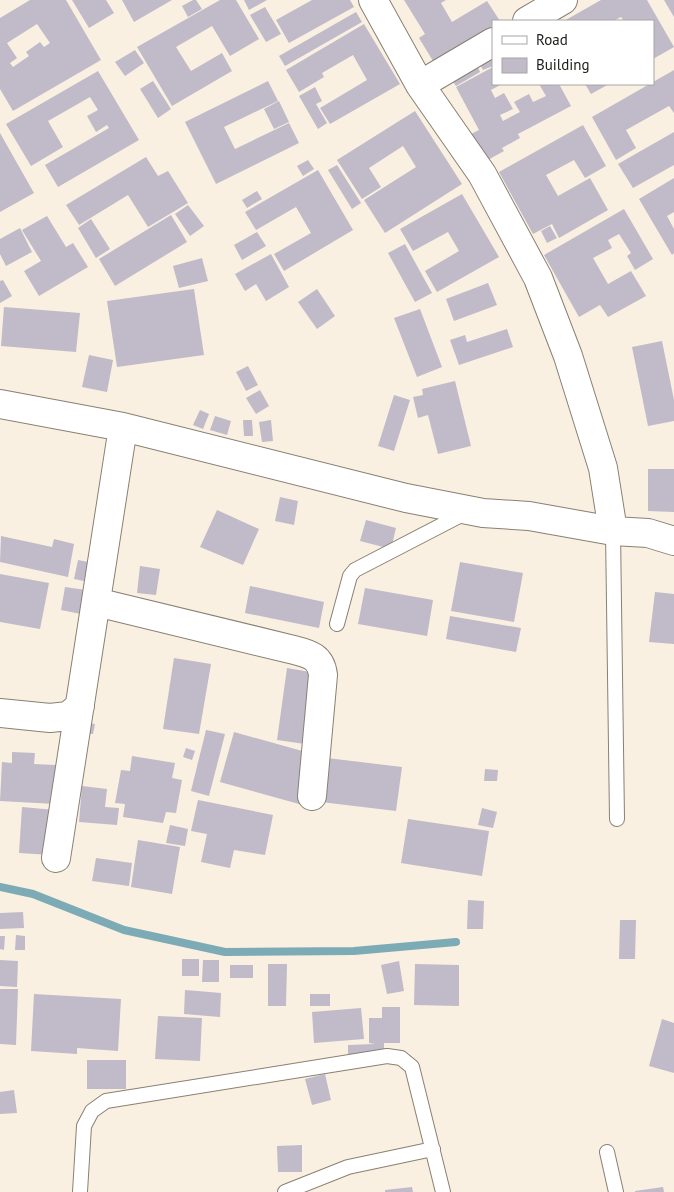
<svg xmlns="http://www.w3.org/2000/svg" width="674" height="1192" font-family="'PT Sans',sans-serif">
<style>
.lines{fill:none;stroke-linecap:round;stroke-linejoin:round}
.stream{stroke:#7cabb6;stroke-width:8}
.building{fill:#c0bac9;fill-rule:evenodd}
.service-casing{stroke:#888073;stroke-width:16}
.minor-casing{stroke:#888073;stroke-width:30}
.service{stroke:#fff;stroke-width:14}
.minor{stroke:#fff;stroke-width:28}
</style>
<rect width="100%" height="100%" fill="#f9f0e1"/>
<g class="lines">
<path class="stream" d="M0 887 33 894 124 930 225 952 354 951 456 942"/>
</g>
<path class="building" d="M30 0H66L101 60 13 111 0 89V18ZM37 24 50 43 44 47 40 42 26 52 29 56 13 67 10 63 17 58 7 43Z
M72 0H106L114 13 89 28Z
M122 0H172L134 22Z
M193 0H196L202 9 188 17 182 6Z
M220 0H236L259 39 230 56 212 26 176 47 191 71 222 53 232 71 172 106 137 47Z
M244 0H267L249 10Z
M312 0H350L354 7 289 43 276 20Z
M404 0H446L441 3 452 22 487 1 500 21H493V32L442 62 439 57 433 61 419 38 425 34Z
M601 0H647L674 47 653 59V21H624L621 17 613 21H564Z
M664 0H674V17Z
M265 7 281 34 266 42 250 15Z
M356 12 362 22 285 66 279 56Z
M364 24 400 84 330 124 320 108 367 80 353 55 322 73 324 77 299 92 286 70Z
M135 50 144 63 125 76 115 62Z
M493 51V66L483 70 477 59Z
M477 65 480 72 456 86 452 80Z
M493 67V84H502L491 90 495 98 504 93 513 109 500 115 503 121 520 112 514 102 529 94 533 102 546 96 539 84H559L571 106 518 134 520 138 502 148 504 151 486 161 471 134 479 130 456 87Z
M674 70V113L669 106 626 130 636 148 616 160 592 117Z
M98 71 139 140 58 187 45 165 109 128 107 125 96 132 87 116 98 110 90 97 48 121 63 147 31 166 6 124Z
M153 81 171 109 158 118 140 89Z
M268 81 278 101 224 127 235 149 289 123 299 143 216 184 185 122Z
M585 84H609L591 94Z
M315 87 322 101 316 104 327 123 318 129 299 96Z
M279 101 289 122 274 129 264 109Z
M415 111 462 184 385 233 364 200 416 167 403 146 369 168 381 187 362 199 337 160Z
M583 125 606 166 585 178 574 160 546 175 558 196 590 178 608 210 559 238 552 224 533 234 499 172Z
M674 132V165L633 188 618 164Z
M0 133 34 193 0 212Z
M146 157 158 176 168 171 188 203 148 227 128 195 79 225 66 205Z
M308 160 314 169 303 176 297 166Z
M337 165 361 203 352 209 328 170Z
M318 170 353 230 284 271 274 254 311 233 296 207 256 230 245 212Z
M674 178V212L667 216 674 229V253L672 255 639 199Z
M257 191 262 199 247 208 242 200Z
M462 194 499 257 437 292 425 271 459 251 448 232 413 251 400 229Z
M188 205 204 226 190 236 175 214Z
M624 209 653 259 635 270 627 256 631 253 619 234 608 240 612 248 593 258 608 284 631 271 646 296 608 317 600 305 579 317 544 255Z
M171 215 187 242 115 286 99 259Z
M47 216 66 247 73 243 88 267 39 296 24 271 41 261 22 230Z
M91 219 110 249 96 258 78 228Z
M550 226 557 238 547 243 541 231Z
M20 228 32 252 6 266 0 254V239Z
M257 232 266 246 242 260 234 245Z
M405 244 432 293 415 302 388 253Z
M271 254 289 287 266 301 256 284 245 291 235 274Z
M202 258 208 281 179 288 173 266Z
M3 280 12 296 0 303V281Z
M488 283 497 305 454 321 446 299Z
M194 289 204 355 117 367 107 301Z
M317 289 335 316 317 329 298 302Z
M4 307 80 313 76 352 1 346Z
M420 309 442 367 417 377 394 318Z
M507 329 513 347 459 365 450 340 465 335 467 342Z
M662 341 674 400V421L648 426 632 347Z
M89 355 113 360 107 392 82 387Z
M248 366 258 385 246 391 236 372Z
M455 381 471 446 438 454 428 415 418 418 413 397 423 395 422 389Z
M260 390 269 406 256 414 246 398Z
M394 395 410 400 394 451 378 446Z
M200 410 209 414 203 429 193 425Z
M215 416 231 421 227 435 210 430Z
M243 420H252L253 436H244Z
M271 420 273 441 262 442 259 422Z
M648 469H674V512L648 511Z
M280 497 298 501 294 525 275 521Z
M217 510 259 529 243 565 200 547Z
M366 520 396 528 391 549 360 541Z
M1 536 52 547 54 539 74 544 68 577 0 562Z
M78 560 88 562 84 581 74 579Z
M460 562 523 573 514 622 451 611Z
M140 566 160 569 156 595 137 593Z
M0 574 49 583 40 629 0 622Z
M250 586 324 602 319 628 245 613Z
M65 587 86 590 81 614 61 610Z
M365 588 433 600 427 636 358 624Z
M655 592 674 594V644L649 642Z
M450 616 521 628 516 652 446 639Z
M174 658 211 664 199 734 163 729Z
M287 668 316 673 305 744 277 740Z
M81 722 95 724 93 734 79 733Z
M206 730 225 734 209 796 191 791Z
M234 732 313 754 299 804 220 782Z
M186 748 195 751 192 760 183 757Z
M12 752 35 753 34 764 56 765 55 804 0 801 2 762 12 763Z
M132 756 175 763 172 778 182 780 176 813 166 812 163 823 123 817 125 804 115 803 121 770 130 771Z
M327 758 402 767 396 811 321 802Z
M485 769 498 770 497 781H484Z
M82 786 107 789 105 807 119 808 117 825 79 822Z
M198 800 273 815 265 855 234 850 230 868 201 862 207 834 191 831Z
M22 807 55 810 51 855 19 853Z
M482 808 497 812 493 828 478 825Z
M408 819 489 831 482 876 401 863Z
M170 825 188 829 185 846 166 843Z
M138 840 180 847 172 894 131 887Z
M96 858 132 863 129 886 92 881Z
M468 900 484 901 483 929H467Z
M23 912 24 928 0 929V913Z
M620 920H636L635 959H619Z
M16 935 25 936V950H15Z
M0 936H5L4 950 0 949Z
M182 959H199V976H182Z
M0 960 18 961 17 987 0 986Z
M203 960H219V982H202Z
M399 961 404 991 387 994 381 965Z
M268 964H287L286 1006H268Z
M415 964 459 965V1006L414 1005Z
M230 965H253V978H230Z
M0 989H18L16 1045 0 1044Z
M185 990 221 993 220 1017 184 1014Z
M34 994 121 999 118 1051 77 1048V1054L31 1051Z
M310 994H330V1006H310Z
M382 1007H400V1043H384V1055L348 1056V1045L375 1044 369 1043V1018H382Z
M361 1008 364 1039 314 1043 312 1012Z
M158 1016 202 1018 200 1061 155 1059Z
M662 1019 674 1023V1073L649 1066Z
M87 1060H126V1089H87Z
M325 1074 331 1100 312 1105 305 1079Z
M14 1090 17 1113 0 1114V1092Z
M302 1145V1172H278L277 1146Z
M412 1187 413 1192H385V1190Z
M663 1187 664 1192H635V1191Z"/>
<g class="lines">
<g class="service-casing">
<path id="service" d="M613 531 617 819
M337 624 350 576 355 570 467 512
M607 1152 616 1192
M80 1192 84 1126 92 1111 106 1101 387 1056 401 1058 412 1067 443 1192
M285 1192 348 1167 433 1149"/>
</g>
<g class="minor-casing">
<path id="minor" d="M373 0 420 85 482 174 538 278 568 356 603 468 613 531 648 533 674 541
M527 21 563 0
M420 85 493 42
M0 404 123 427 406 498 483 513 529 516 613 531
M96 602 294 650C310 654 321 657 323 675L312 796
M0 713 50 718 68 716 80 706
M56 858 123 427"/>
</g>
<use href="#service" class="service"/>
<use href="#minor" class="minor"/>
</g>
<rect x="492" y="20" width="162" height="65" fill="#ffffff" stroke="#a7a6a4"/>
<rect x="502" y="36" width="25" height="8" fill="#ffffff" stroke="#a7a6a4"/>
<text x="536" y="45" font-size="15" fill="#23201b">Road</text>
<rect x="502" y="58" width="25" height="15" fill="#c0bac9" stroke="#a7a6a4"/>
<text x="536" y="70" font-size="15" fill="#23201b">Building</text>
</svg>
